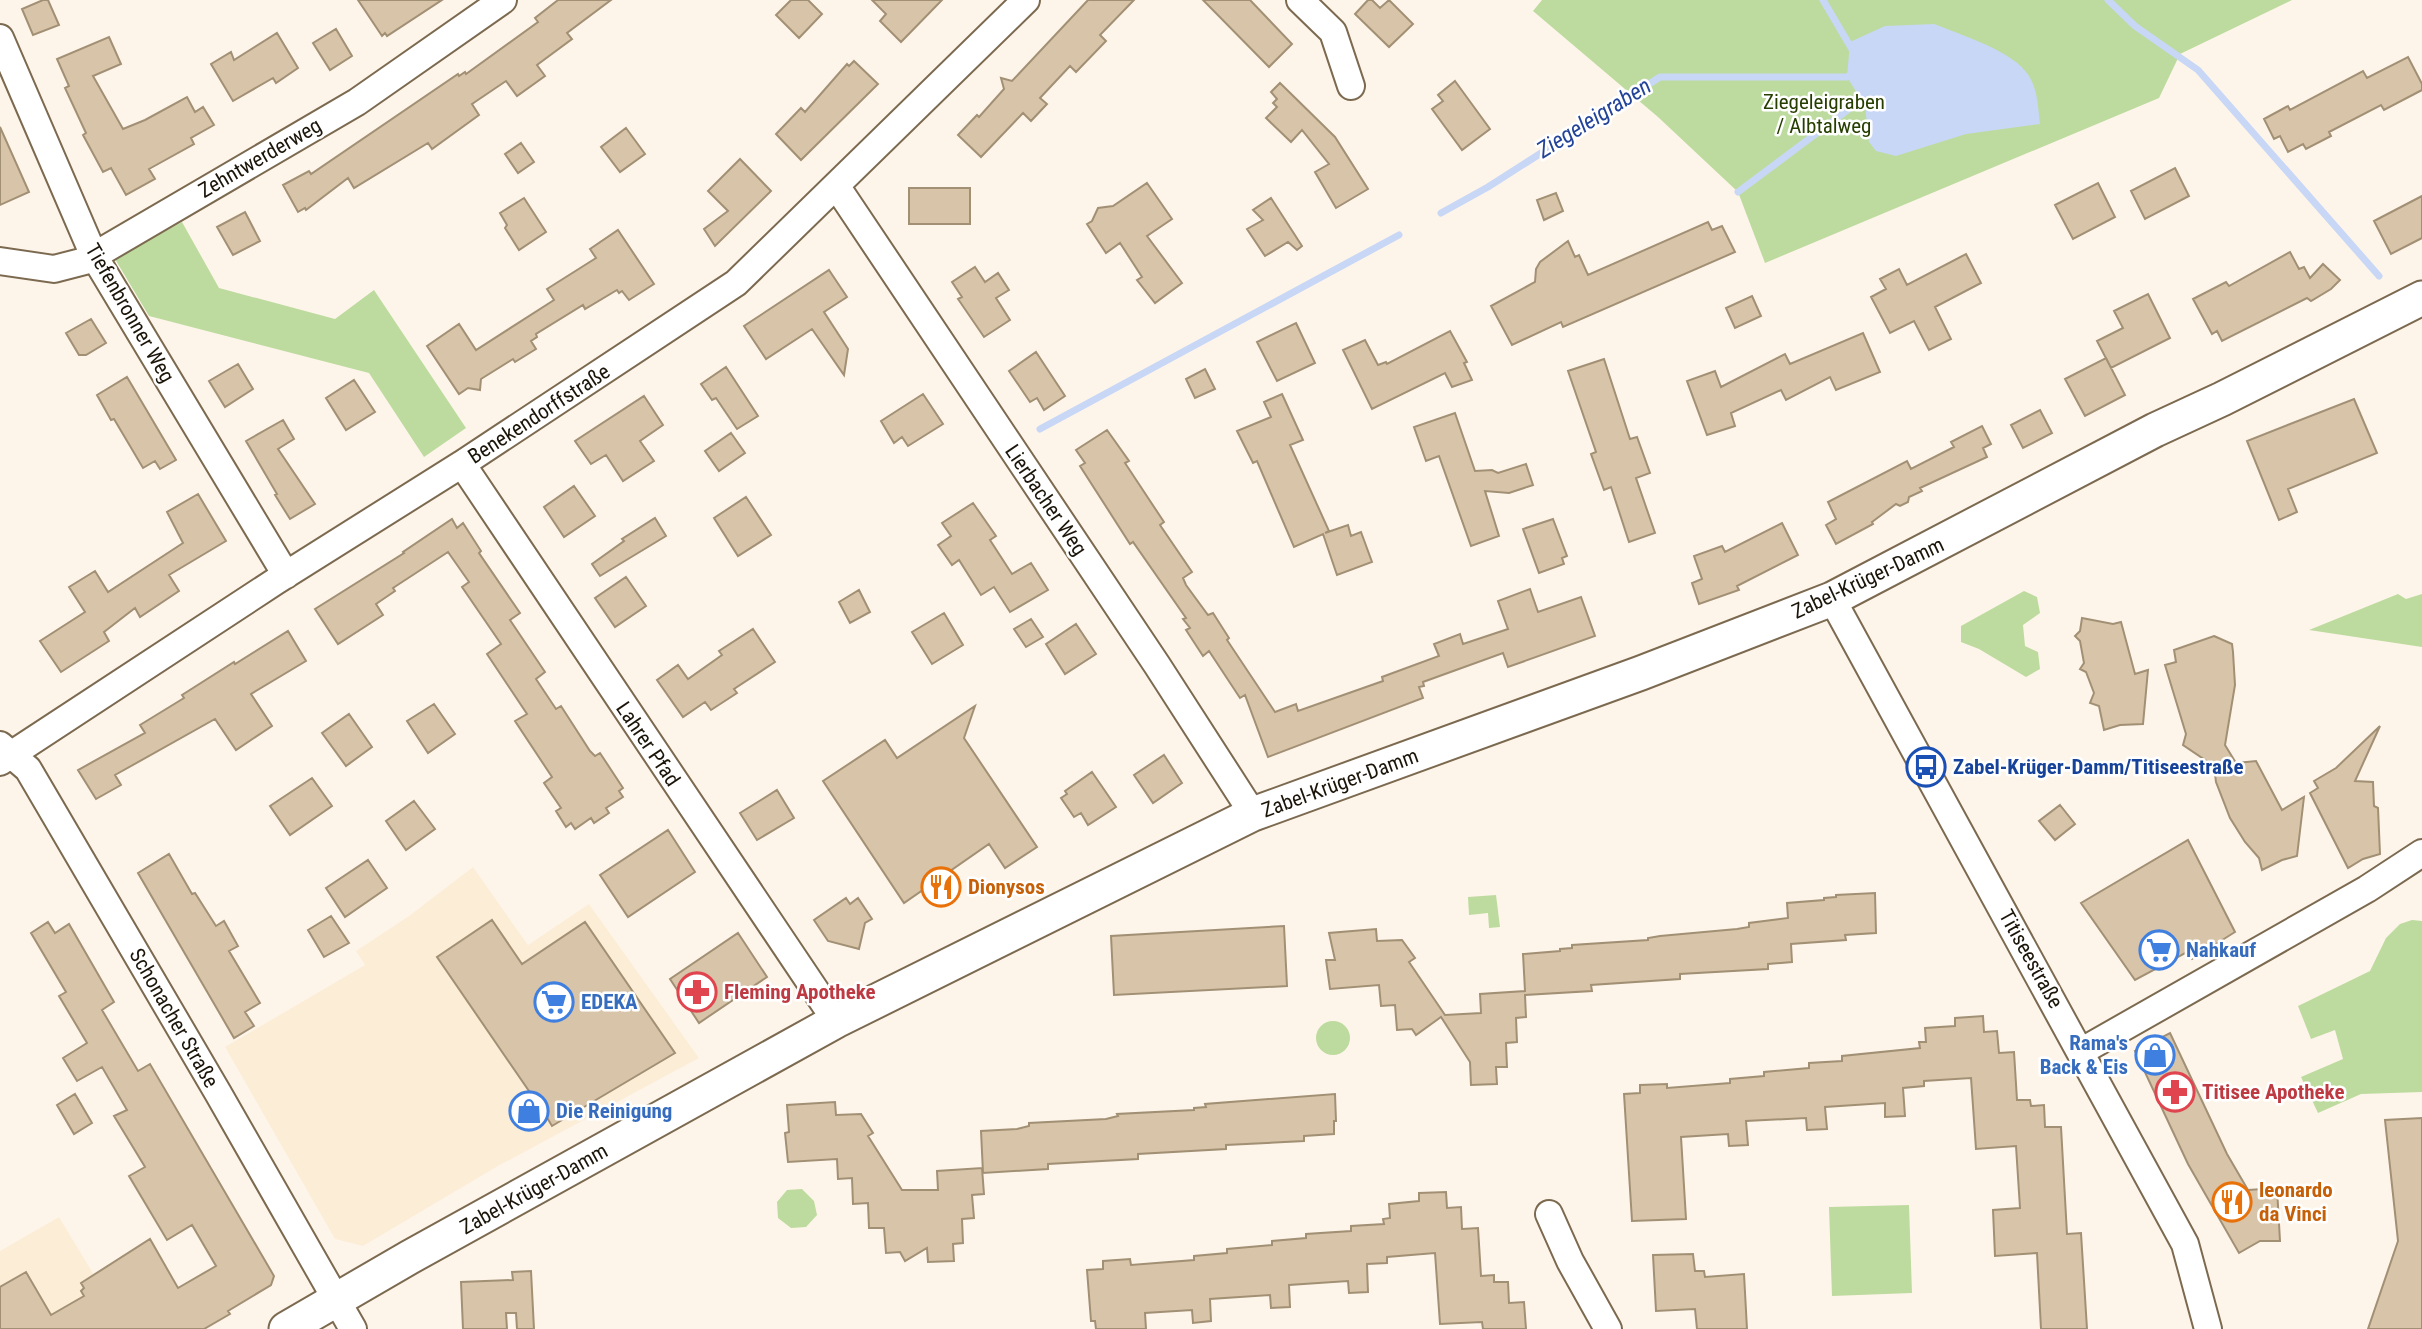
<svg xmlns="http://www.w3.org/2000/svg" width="2422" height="1329" font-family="'Roboto Condensed',sans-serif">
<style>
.built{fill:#fcedd7}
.green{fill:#bddb9e}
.water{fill:#c8d7f6}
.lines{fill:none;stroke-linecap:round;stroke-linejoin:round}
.stream{stroke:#c8d7f6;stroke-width:7}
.building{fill:#d8c4a8;stroke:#a29075;stroke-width:2}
.minor-casing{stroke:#7c6a50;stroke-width:30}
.tertiary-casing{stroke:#7c6a50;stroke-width:37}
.minor{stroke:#fff;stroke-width:26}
.tertiary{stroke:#fff;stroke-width:33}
.labels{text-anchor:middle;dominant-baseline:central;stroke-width:5;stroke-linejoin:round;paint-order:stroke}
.park-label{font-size:21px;fill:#273e01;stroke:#fff}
.street-label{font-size:21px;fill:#1b1409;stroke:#fff}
.transit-label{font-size:21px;font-weight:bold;fill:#164399;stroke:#fff;text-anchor:start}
.food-label{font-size:21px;font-weight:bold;fill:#c56008;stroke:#fff;text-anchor:start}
.shop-label{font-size:21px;font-weight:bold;fill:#366cbe;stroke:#fff;text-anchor:start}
.health-label{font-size:21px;font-weight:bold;fill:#be3a42;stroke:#fff;text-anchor:start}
.water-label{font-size:23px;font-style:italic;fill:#234399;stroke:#fff}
</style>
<rect width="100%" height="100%" fill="#fef5ea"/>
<path class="built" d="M473 867 528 945 589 904 699 1058 498 1166 363 1246 335 1239 225 1047 365 965 356 951 409 916Z
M59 1217 94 1275 125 1329H0V1251Z"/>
<path class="green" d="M1542 0H2292L2180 54 2159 98 1765 263 1738 192 1658 117 1533 11Z
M182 222 219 288 335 319 374 290 466 428 424 457 369 373 149 316 115 259Z
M2024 591 2037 597 2040 613 2023 625 2025 646 2038 652 2040 669 2026 677 1979 649 1961 642V626Z
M2398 594 2406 599 2422 594V647L2309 630Z
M1496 895 1500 927 1489 928 1488 913 1469 915 1468 897Z
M2412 920 2422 921V1092L2361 1094 2318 1113 2301 1077 2343 1059 2335 1030 2311 1039 2298 1006 2370 971 2386 938 2400 924Z
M1316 1038a17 17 0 1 1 34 0a17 17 0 1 1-34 0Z
M802 1189 814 1201 817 1215 806 1227 791 1228 778 1218 777 1202 787 1190Z
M1909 1205 1912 1293 1832 1296 1829 1207Z"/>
<path class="water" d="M1934 24C1961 35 2014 51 2029 76 2038 91 2038 108 2040 124L1966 134 1896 156 1876 151 1869 142 1865 106 1847 77 1850 42 1885 26Z"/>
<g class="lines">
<path class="stream" d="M1823 0 1853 51
M2108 0 2135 26 2198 70 2379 276
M1738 192 1861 100 1864 91
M1441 213 1488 187 1660 77H1847L1855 72
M1040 429 1399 235"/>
</g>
<path class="building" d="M43 0H48L59 25 33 35 22 9Z
M358 0H442L387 36 385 33 382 36Z
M558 0H611L567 33 572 39 537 65 545 76 517 96 506 81 472 104 479 115 432 149 428 143 354 188 348 178 306 210 305 208 298 212 283 185 309 171 311 174 458 74 459 76 465 72 466 74 538 22 535 18Z
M791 0H808L822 14 799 38 776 15Z
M872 0H942L901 42 880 21 886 14Z
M1088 0H1134L1100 35 1106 41 1076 72 1070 66 1040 98 1047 104 1031 121 1023 113 981 157 958 135 977 115 979 117 1004 89 1001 78 1012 81Z
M1203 0H1250L1292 44 1269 67Z
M1368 0H1372L1380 8 1389 0 1413 24 1389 47 1355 14Z
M336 29 352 56 330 70 313 43Z
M277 33 298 68 276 83 273 78 233 101 211 64 231 52 234 60Z
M109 37 121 64 93 76 123 129 145 120 187 97 195 112 203 107 214 125 191 138 194 144 149 169 155 179 126 195 111 168 103 172 83 135 86 133 65 88 69 86 57 59Z
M2408 57 2422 84V90L2384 110 2381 105 2329 132 2331 136 2306 149 2303 144 2288 152 2280 136 2274 139 2264 119 2288 106 2290 110 2363 71 2367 78Z
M854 61 878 84 801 160 776 134 801 108 805 112 847 64 849 66Z
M1455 81 1490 129 1462 150 1432 109 1443 101 1438 95Z
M1280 83 1335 137 1368 189 1336 208 1315 172 1329 164 1302 130 1291 142 1266 118 1277 107 1273 103 1277 99 1271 92Z
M0 127 29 192 0 205Z
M626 128 645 154 620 172 601 147Z
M521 143 534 162 518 173 505 154Z
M740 159 771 191 715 246 704 229 728 211 708 191Z
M2175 168 2189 196 2145 219 2131 191Z
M1147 183 1172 219 1147 236 1182 283 1155 303 1137 280 1142 277 1120 243 1106 253 1087 224 1092 221 1098 208 1113 206Z
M2098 183 2115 217 2073 239 2055 205Z
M909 188H970V224H909Z
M1556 193 1563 211 1544 220 1537 200Z
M2422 196V238L2391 254 2374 221Z
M524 198 546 232 519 250 505 228 507 225 500 213Z
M1271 198 1302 246 1297 250 1288 242 1265 256 1247 229 1263 220 1253 210Z
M245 212 260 241 233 255 217 227Z
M1708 222 1712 230 1722 226 1735 252 1563 327 1561 322 1512 345 1491 306 1535 282 1536 269 1540 262 1568 241 1575 257 1579 255 1588 275Z
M618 230 654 284 629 300 622 291 619 293 617 290 585 309 583 305 536 334 537 337 531 341 536 349 515 362 513 359 481 379 480 390 468 388 459 394 427 346 459 324 476 350 554 300 547 289 596 258 590 249Z
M2290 252 2299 269 2304 267 2310 278 2323 264 2340 280 2331 289 2311 301 2307 298 2222 341 2217 331 2212 334 2193 299 2226 282 2229 286Z
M1966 254 1981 283 1935 307 1951 339 1929 350 1914 321 1890 333 1871 297 1886 289 1880 279 1899 269 1907 285Z
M975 267 985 282 998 273 1009 290 996 298 1010 320 984 337 958 299 962 297 952 282Z
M829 270 847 297 824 312 848 349 844 375 812 329 766 359 744 326Z
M2148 294 2170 338 2111 368 2097 341 2123 328 2114 311Z
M1752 296 1761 316 1735 328 1726 308Z
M91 319 106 343 86 355H79L66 333Z
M1296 323 1315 363 1277 381 1257 342Z
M1450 331 1467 362 1464 363 1472 380 1452 387 1445 373 1372 409 1343 350 1365 340 1378 365 1386 362 1387 364Z
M1863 333 1880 372 1836 390 1830 377 1786 400 1781 390 1731 413 1735 426 1707 435 1687 381 1715 371 1721 387 1785 354 1790 364Z
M1036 352 1065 396 1044 410 1037 398 1030 402 1009 371Z
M2106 358 2125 395 2085 416 2065 379Z
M1604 359 1630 439 1637 437 1650 473 1636 478 1655 533 1629 542 1611 487 1604 490 1591 454 1596 452 1568 371Z
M238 364 253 389 225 407 209 381Z
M726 367 758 416 737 429 716 398 712 400 701 384Z
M1205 369 1215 389 1195 398 1186 379Z
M127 377 176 460 160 469 155 461 143 468 114 419 111 420 97 395Z
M354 380 375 412 346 430 326 398Z
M923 394 943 424 908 446 902 437 894 443 881 421Z
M1282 394 1303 440 1290 445 1329 531 1325 533 1348 525 1351 536 1361 532 1372 562 1337 575 1323 534 1294 547 1257 461 1253 463 1237 431 1271 417 1264 402Z
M644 396 663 425 640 441 654 461 623 481 606 455 591 464 575 441Z
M2354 399 2377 453 2288 489 2297 512 2279 520 2247 441Z
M2040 410 2052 433 2023 448 2011 425Z
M1455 413 1475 471 1492 470 1498 473 1526 464 1533 485 1509 493 1485 491 1499 536 1471 546 1439 456 1426 461 1414 427Z
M283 420 294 439 278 449 315 504 290 519 275 495 277 494 246 441Z
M1982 426 1991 444 1983 448 1987 457 1920 488 1922 491 1909 497 1908 502 1900 506 1896 504 1872 522 1873 524 1836 544 1826 525 1836 519 1828 502 1907 461 1911 469 1954 447 1951 442Z
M1107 430 1129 461 1125 463 1164 522 1160 525 1192 572 1183 578 1186 585 1208 615 1213 613 1229 638 1227 640 1275 712 1296 704 1298 711 1383 681 1382 677 1439 656 1434 644 1460 634 1463 644 1508 629 1498 601 1530 589 1538 612 1581 597 1595 636 1508 667 1503 653 1423 682 1424 686 1419 687 1423 698 1268 757 1245 695 1240 698 1209 651 1203 656 1186 630 1190 628 1183 619 1186 618 1133 542 1130 544 1080 466 1085 463 1076 450Z
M731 433 745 453 719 471 705 451Z
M574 486 595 516 564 537 544 507Z
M198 494 226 541 169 575 179 591 140 617 135 608 104 632 109 641 61 672 40 641 85 612 69 587 95 571 108 592 183 543 167 512Z
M746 497 771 535 738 556 714 518Z
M973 503 996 536 990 540 1012 574 1031 563 1048 590 1010 612 994 587 981 595 959 560 952 565 938 545 951 536 942 523Z
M655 518 666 536 600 576 592 564 624 541 622 539Z
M452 519 457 528 463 523 481 551 479 553 520 613 510 620 545 672 536 679 556 709 561 706 590 751 595 756 600 753 623 788 619 791 623 797 606 808 609 813 594 823 591 818 575 829 571 823 566 827 556 811 561 808 544 783 552 777 515 721 527 714 487 654 501 644 462 587 469 582 448 552 393 588 395 591 376 604 383 615 338 644 315 609 404 553 403 552Z
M1553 519 1567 556 1562 558 1564 564 1539 573 1523 529Z
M1782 523 1798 555 1737 586 1739 590 1699 604 1692 583 1702 579 1694 556 1722 546 1725 552Z
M626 577 646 606 615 627 595 598Z
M859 590 870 612 850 623 839 602Z
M944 613 963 645 932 664 912 632Z
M2082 618 2113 624 2121 622 2135 674 2148 670 2143 724 2120 725 2104 730 2099 706 2090 703 2094 693 2086 672 2080 669 2084 663 2080 641 2075 636 2080 631Z
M1031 619 1043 637 1026 647 1014 629Z
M1076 624 1096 654 1065 674 1046 644Z
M753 629 775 662 734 689 737 693 711 710 705 702 683 717 657 680 678 665 688 679 722 655 719 651Z
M288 631 306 661 251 694 272 726 236 750 215 719 115 775 121 785 96 799 78 770 145 733 140 725 184 698 182 695 234 662 235 664Z
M2214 636 2232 644 2233 652 2235 685 2225 745 2236 763 2256 761 2282 810 2304 797 2297 856 2282 860 2262 870 2259 858 2245 842 2230 818 2216 782 2214 766 2183 745 2186 734 2165 665 2176 662 2174 650Z
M434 704 455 734 428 753 407 721Z
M975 706 964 738 1037 847 1005 868 989 844 904 903 823 781 885 740 897 758Z
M349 714 372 747 346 766 322 733Z
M2380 726 2355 781 2373 782 2374 806 2378 808 2380 854 2363 859 2348 868 2310 793 2318 788 2314 781 2336 768Z
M1164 755 1182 783 1153 803 1134 775Z
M1092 772 1116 807 1088 825 1081 813 1074 817 1061 798 1067 794 1065 791Z
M312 778 332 806 290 835 270 806Z
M777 790 794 818 757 840 740 813Z
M414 801 435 829 406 850 386 821Z
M2060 805 2075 824 2055 840 2039 821Z
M668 830 695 872 628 917 600 875Z
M2188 840 2235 932 2192 959 2187 952 2135 980 2081 903Z
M169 854 192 894 195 893 216 926 224 921 238 946 229 951 260 1003 245 1012 254 1026 234 1038 138 873Z
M368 860 387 888 345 917 326 888Z
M1875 893 1876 933 1845 935 1846 940 1791 944 1792 962 1768 964V969L1680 974V979L1591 985 1592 991 1525 995 1526 1017 1516 1018 1517 1042 1506 1043 1507 1067H1496L1497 1084 1471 1085 1470 1062 1441 1017 1416 1035 1412 1029 1397 1030 1395 1005 1381 1006 1379 985 1330 989 1326 960H1335L1329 933 1376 929 1377 941 1402 940 1415 958 1409 962 1445 1015 1481 1013 1480 994 1525 991 1523 954 1560 951V949L1572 948V945L1648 940V938L1660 936 1737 929 1749 927V923L1788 918 1787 903 1824 900V898L1836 897V895Z
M846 898 850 904 858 898 872 919 865 923 859 949 828 941 814 920Z
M331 916 349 943 324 957 308 930Z
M492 920 522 964 585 922 675 1053 552 1126 546 1116 528 1128 513 1106 531 1094 437 957Z
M48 922 55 933 69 924 114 1002 102 1010 138 1071 150 1064 274 1276 271 1285 228 1311 230 1314 204 1329H0V1287L26 1272 51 1315 84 1296 81 1291 84 1288 81 1283 150 1239 178 1288 216 1266 192 1225 167 1240 129 1176 145 1167 114 1116 127 1110 102 1067 77 1081 63 1058 87 1043 59 996 66 992 31 933Z
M1284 926 1287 986 1114 995 1111 936Z
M738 933 767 977 699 1023 670 979Z
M1983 1016 1984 1032 1997 1031 1999 1053 2014 1052 2017 1100H2030L2031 1106 2044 1105 2045 1127H2061L2067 1234 2081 1233 2087 1329H2041L2037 1253 1995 1256 1993 1210 2020 1208 2016 1146 1976 1149 1971 1078 1924 1081V1086L1903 1088 1905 1116 1885 1117V1103L1825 1107 1827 1129 1807 1130 1806 1118 1746 1121 1748 1145 1729 1146 1728 1134 1681 1137 1686 1219 1632 1221 1624 1094 1640 1093V1085L1667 1084V1088L1730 1083V1079L1764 1076V1072L1809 1068V1063L1842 1061V1056L1920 1048 1919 1042H1926L1925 1028 1955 1026V1018Z
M2170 1033 2227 1154 2248 1190 2277 1188 2280 1241H2260L2239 1253 2188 1164 2135 1051Z
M75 1094 92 1123 74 1134 57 1105Z
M1335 1094 1336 1121H1334V1134L1304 1136V1141L1226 1145V1149L1138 1154V1159L1048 1164V1169L983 1173 981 1131 1017 1129 1029 1126V1123L1106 1119 1118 1116 1117 1114 1194 1110V1108L1206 1107 1205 1104Z
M835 1102 836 1115 861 1114 873 1133 868 1136 902 1190H938L937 1171 982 1168 984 1194 972 1195 974 1218 962 1219 963 1243 953 1244 954 1261 928 1262 927 1248 905 1261 900 1252 886 1253 884 1228H869L868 1203 853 1204 852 1178 838 1179 837 1159 788 1162 785 1133 789 1132 787 1105Z
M2422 1118V1329H2368L2398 1241 2385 1120Z
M1446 1192 1447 1208 1461 1207 1462 1229 1478 1228 1481 1276 1494 1275V1282H1508L1509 1303 1524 1302 1526 1329H1483L1482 1322 1440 1324 1435 1253 1387 1257V1263L1367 1264 1368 1292 1349 1293 1348 1281 1289 1285 1290 1307 1271 1308 1270 1295 1210 1299 1211 1321 1193 1323 1192 1310 1145 1313 1146 1329H1096L1095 1321H1091L1087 1270 1103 1269V1261L1130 1259 1131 1265 1194 1260V1256L1227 1253V1249L1272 1245V1241L1306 1238V1234L1351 1231V1226L1384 1224 1383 1219 1390 1218 1389 1204 1419 1201V1193Z
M1693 1254 1695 1271H1704L1705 1277 1744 1274 1747 1329H1697L1695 1309 1656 1311 1653 1255Z
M531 1271 534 1329H517L516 1313H506L507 1329H463L461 1282 513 1280 512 1272Z"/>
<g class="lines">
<g class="minor-casing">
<path id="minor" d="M1300 0 1333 32 1351 86
M0 38 94 256 286 575
M837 187 1157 665 1253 814
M0 261 54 269 85 261 357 102 503 0
M462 464 836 1021
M1832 599 2185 1244 2208 1329
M0 745 28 769 218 1093 353 1329
M0 762 276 581 462 464 736 283 1026 0
M2082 1051 2367 889 2422 853
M1549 1214 1570 1261 1608 1329"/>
</g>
<g class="tertiary-casing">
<path id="tertiary" d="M286 1329 410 1257 836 1021 1253 814 1641 673 1832 599 2155 430 2222 399 2422 298"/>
</g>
<use href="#minor" class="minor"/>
<use href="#tertiary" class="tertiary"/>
</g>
<defs>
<g id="bus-ring" transform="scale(2.0125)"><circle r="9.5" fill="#fff" stroke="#1a4fb4" stroke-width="1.5"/><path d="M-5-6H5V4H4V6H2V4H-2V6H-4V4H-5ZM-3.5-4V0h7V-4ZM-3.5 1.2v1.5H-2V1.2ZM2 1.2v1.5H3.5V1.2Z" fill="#1a4fb4"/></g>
<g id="restaurant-ring" transform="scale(2.0125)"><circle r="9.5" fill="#fff" stroke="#e8710a" stroke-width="1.5"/><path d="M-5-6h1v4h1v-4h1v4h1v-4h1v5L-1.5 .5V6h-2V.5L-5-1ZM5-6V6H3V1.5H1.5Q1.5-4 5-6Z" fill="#e8710a"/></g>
<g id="supermarket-ring" transform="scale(2.0125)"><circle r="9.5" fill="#fff" stroke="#3f7fe0" stroke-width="1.5"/><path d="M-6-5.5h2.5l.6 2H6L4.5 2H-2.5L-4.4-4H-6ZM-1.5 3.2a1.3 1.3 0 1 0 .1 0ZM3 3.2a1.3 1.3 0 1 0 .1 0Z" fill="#3f7fe0"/></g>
<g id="pharmacy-ring" transform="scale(2.0125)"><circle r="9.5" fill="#fff" stroke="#e0444e" stroke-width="1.5"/><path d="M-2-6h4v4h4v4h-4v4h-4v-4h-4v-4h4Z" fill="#e0444e"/></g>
<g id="shop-ring" transform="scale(2.0125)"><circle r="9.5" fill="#fff" stroke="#3f7fe0" stroke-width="1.5"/><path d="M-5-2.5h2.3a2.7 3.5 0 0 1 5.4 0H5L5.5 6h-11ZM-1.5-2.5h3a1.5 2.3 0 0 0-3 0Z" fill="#3f7fe0"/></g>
</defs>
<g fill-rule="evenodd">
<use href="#bus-ring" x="1926" y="767"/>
<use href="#restaurant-ring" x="941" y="887"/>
<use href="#supermarket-ring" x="2159" y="950"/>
<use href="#pharmacy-ring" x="697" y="992"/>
<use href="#supermarket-ring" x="554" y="1002"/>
<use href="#shop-ring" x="2155" y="1055"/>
<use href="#pharmacy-ring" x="2175" y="1092"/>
<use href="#shop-ring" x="529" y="1111"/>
<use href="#restaurant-ring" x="2232" y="1202"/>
</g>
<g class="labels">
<g class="park-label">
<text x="1824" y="102">Ziegeleigraben<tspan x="1824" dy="24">/ Albtalweg</tspan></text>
</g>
<g class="street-label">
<text transform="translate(260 158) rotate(-30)">Zehntwerderweg</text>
<text transform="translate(130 313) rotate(60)">Tiefenbronner Weg</text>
<text transform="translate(539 414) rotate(-33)">Benekendorffstraße</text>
<text transform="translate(1046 500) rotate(56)">Lierbacher Weg</text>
<text transform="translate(1868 578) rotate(-25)">Zabel-Krüger-Damm</text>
<text transform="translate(648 744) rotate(56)">Lahrer Pfad</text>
<text transform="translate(1340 783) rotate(-20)">Zabel-Krüger-Damm</text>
<text transform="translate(2031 959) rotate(61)">Titiseestraße</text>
<text transform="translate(174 1018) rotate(60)">Schonacher Straße</text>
<text transform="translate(534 1189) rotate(-29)">Zabel-Krüger-Damm</text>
</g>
<g class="transit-label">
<text x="1953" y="767">Zabel-Krüger-Damm/Titiseestraße</text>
</g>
<g class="food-label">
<text x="968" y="887">Dionysos</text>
<text x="2259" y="1190">leonardo<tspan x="2259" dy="24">da Vinci</tspan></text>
</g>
<g class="shop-label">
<text x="2186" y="950">Nahkauf</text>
<text x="581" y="1002">EDEKA</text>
<text x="2128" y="1043" text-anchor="end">Rama's<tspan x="2128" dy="24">Back &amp; Eis</tspan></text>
<text x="556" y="1111">Die Reinigung</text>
</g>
<g class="health-label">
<text x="724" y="992">Fleming Apotheke</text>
<text x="2202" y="1092">Titisee Apotheke</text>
</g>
<g class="water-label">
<text transform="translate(1594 118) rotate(-32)">Ziegeleigraben</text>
</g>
</g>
</svg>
